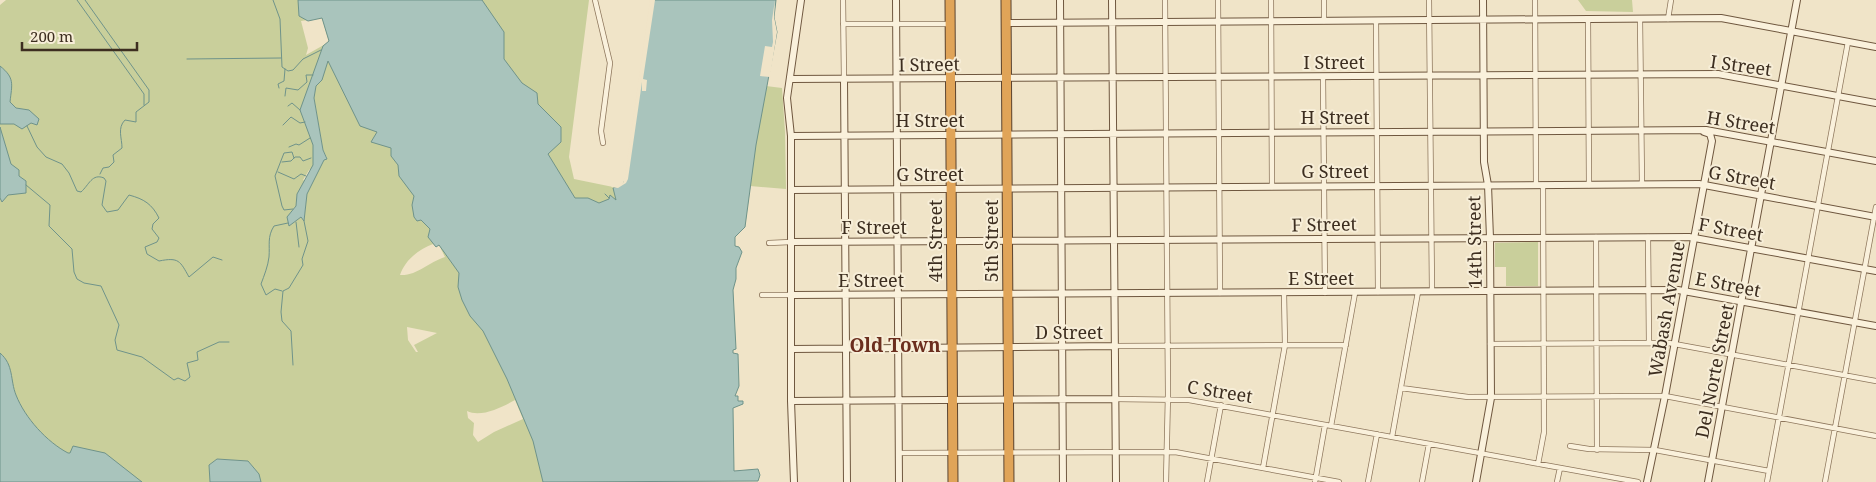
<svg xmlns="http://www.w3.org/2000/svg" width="1876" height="482" font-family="'Noto Serif',serif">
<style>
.green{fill:#c9cf9b;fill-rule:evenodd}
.water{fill:#a9c4bc;stroke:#6f938a}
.pier{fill:#f0e4c8}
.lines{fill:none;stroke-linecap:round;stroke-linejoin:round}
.stream{stroke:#6f938a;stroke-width:1}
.street-casing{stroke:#8d765c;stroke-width:6}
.secondary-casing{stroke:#6f573f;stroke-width:8}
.highway-casing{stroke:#5b4430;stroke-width:11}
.street{stroke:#faf1dc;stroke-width:4.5}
.secondary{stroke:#faf1dc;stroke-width:6}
.highway{stroke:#e0a458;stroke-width:9}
.labels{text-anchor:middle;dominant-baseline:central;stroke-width:4;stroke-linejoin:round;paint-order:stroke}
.street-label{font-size:18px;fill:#3d2e20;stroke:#f7eed8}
.neighbourhood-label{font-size:19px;font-weight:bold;fill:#6b2e1e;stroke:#f7eed8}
</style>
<rect width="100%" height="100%" fill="#f0e4c8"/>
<path class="green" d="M6 0H312L315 10 321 11C326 20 336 36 331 47L321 51C323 72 313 95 300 110L305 120 311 116 307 108 310 103 313 106 318 166 309 170 303 180 305 181 297 194 296 206 290 213 299 211V215L288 222 289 226 301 217 304 220 306 204 301 199V191L310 175 317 172 324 160 327 158 323 150 314 98 316 86 323 75 324 52 328 53 367 119 395 139 431 222 461 264 465 277 500 337 525 398 543 427 556 482H261L258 474 248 461 217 459 209 465 210 482H7L0 475V5ZM322 18 329 42 306 55 308 48 301 21ZM433 244 436 247 439 245 445 257C429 262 417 276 400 275 405 260 419 249 433 244ZM407 327 437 333 414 345 418 352H416L408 340ZM515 400 523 419 494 432 478 442 473 435 474 423 468 418 467 411C481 418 502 407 515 400Z
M448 0H589L569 157 574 179 618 188 608 260Z
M1578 0H1632L1633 12 1586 11Z
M768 77 766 86 782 88 785 132 786 189 750 186 745 227 736 235 743 149Z
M1538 242V286H1506V267H1495V243Z"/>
<path class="water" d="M298 0H482L504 32V59L522 83 537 93 538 104 561 127V142L548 154 575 198H588L599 203 609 199 610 195 616 200 613 188 623 184 627 175 653 0H776L774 17 777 32 756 145 745 227 735 237V246L739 247 742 252 736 268V279L733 290 736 349 733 350V353L738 354 739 386 735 396H738V401H743V404L733 408 734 471 758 469 760 475 758 481 543 482 533 441 507 379 483 331 470 316 462 300 458 287 459 273 439 245 436 247 428 237 430 229 421 220 417 221 414 217 412 205 414 196 399 176 398 165 391 156V148L371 142 377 132 360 126 328 61 322 80 316 86 314 98 323 150 327 159 324 160 307 194 304 221 301 217 289 226 287 217 296 206 297 194 313 165V145L300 110 323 46 329 41 322 18 308 21 299 16Z
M0 66C15 78 12 84 10 102L16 108 29 110 39 119 37 125 31 123 22 129 14 124H0Z
M0 127 11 164 19 170V176L26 181V193L8 195 2 202 0 198Z
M0 353C14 365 10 380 16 395 25 418 47 442 68 453H70L73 446 105 453 142 482H0Z
M217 459 248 461 259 474 261 482H210L209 465Z"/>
<path class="pier" d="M650 0H655L643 79 647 80 646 91H642V82L628 179 626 183 618 188 611 187 614 184 623 183 625 175Z
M775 0 774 17 777 32 770 77 760 76 765 46 772 47 773 42 772 20Z"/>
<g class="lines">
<path class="stream" d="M77 0 144 94V105
M85 0 149 90V102L136 112V122L125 120C117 128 122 138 122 148L113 155 114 162 109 167 103 168 100 174
M273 0 280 19 282 67 288 71 293 70 303 59 321 50
M187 59 281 58
M279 88 278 84 284 81 285 69
M285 96 286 88 298 90 307 82 306 75H313
M288 106 292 103 300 110
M283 125 291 117 300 123 305 122
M27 126 37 147 46 157 62 164 69 173 77 191 81 192C89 185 92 173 104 178L106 181 102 205 107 212 118 210 129 195C144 199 152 204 159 218L153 224 152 229 159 238 157 242 145 247 147 254 159 261C179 257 180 261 189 277L213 257 222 260
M289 147 296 144 299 145 310 138
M282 162 291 161 295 157H300L303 161 311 158
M278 172 294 179 301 174 306 176
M26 185 50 205 49 226 72 249 74 272 77 279 84 283 101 286 119 325 115 340 117 350 142 357 174 380 178 378 185 381 190 377 187 363 198 360 197 352 219 342H229
M605 194 609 198
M293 209 284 210 282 206 275 176 284 153 292 152 294 158
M296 222 299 247
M282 291 275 289 266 295 261 284C264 276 268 266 269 257 270 245 267 237 274 226L288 223
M293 365 291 331 282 321 281 312 283 291 289 288 303 265 302 259 308 241 304 221"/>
<g class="street-casing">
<path id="street" d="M595 0 610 63 601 131 603 143
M843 0 844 80
M1165 0 1168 394 1166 482
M1218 0 1220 293
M1271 0 1272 187
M1324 0V21
M1429 0 1432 291
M1535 0 1536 185
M1588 19 1589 185
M1640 19 1642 184
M1668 19 1671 0
M1376 21 1378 292
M843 24H950
M1323 77 1325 293
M1596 237 1597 450
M1648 237 1649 343
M769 243 791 242
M762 295H792
M1490 344 1669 343 1876 381
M1115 346 1346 345
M1401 388 1468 397 1665 396 1876 436
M1115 399 1189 400 1638 482
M1331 426 1355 293
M1392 437 1418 292
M1570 446 1589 449 1655 450 1769 471
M899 453 1175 452 1339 482
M1538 464 1544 432 1543 185
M1263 468 1285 345 1284 293
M1207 482 1221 405
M1315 482 1325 425
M1368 482 1377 434
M1422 482 1429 444
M1557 482 1560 468
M1767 482 1848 42
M1825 482 1876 207"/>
</g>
<g class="secondary-casing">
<path id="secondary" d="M896 0 899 482
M1060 0 1063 482
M1112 0 1116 482
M1006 23 1721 18 1876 47
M790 79 1718 74 1876 103
M844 80 847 482
M791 136 1706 130 1876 161
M791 190 1699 184 1876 217
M791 242 1689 237 1876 271
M792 295 1678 290 1876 326
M792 349 1115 346
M791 401 1115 399
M794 482 791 401V136L787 98 801 0
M1476 482 1491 398 1490 238 1488 185 1484 162 1483 0
M1647 482 1665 396 1712 141 1710 134 1704 132
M1708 482 1797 0"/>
</g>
<g class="highway-casing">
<path id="highway" d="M950 0 953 482
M1006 0 1009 482"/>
</g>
<use href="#street" class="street"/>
<use href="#secondary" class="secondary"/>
<use href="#highway" class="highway"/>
</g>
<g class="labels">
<g class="street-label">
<text x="1334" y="62">I Street</text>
<text transform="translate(929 64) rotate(-1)">I Street</text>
<text transform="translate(1741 65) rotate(8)">I Street</text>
<text x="1335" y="117">H Street</text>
<text x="930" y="120">H Street</text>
<text transform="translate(1741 122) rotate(9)">H Street</text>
<text x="1335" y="171">G Street</text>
<text x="930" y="174">G Street</text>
<text transform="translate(1742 177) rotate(10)">G Street</text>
<text transform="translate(1324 224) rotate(-1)">F Street</text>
<text x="874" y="227">F Street</text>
<text transform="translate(1731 229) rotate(10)">F Street</text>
<text transform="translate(935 241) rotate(-90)">4th Street</text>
<text transform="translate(991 241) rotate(-90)">5th Street</text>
<text transform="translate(1474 242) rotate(-91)">14th Street</text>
<text x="1321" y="278">E Street</text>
<text x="871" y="280">E Street</text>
<text transform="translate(1728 284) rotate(11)">E Street</text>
<text transform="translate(1666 309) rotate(-80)">Wabash Avenue</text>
<text x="1069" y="332">D Street</text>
<text transform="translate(1714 371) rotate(-79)">Del Norte Street</text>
<text transform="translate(1220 391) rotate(9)">C Street</text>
</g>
<g class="neighbourhood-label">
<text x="895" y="345">Old Town</text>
</g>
</g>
<path d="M22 42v8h115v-8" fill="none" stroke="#3d2e20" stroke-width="2.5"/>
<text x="30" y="42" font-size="15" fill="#3d2e20" stroke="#f7eed8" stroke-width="4" paint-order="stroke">200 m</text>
</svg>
